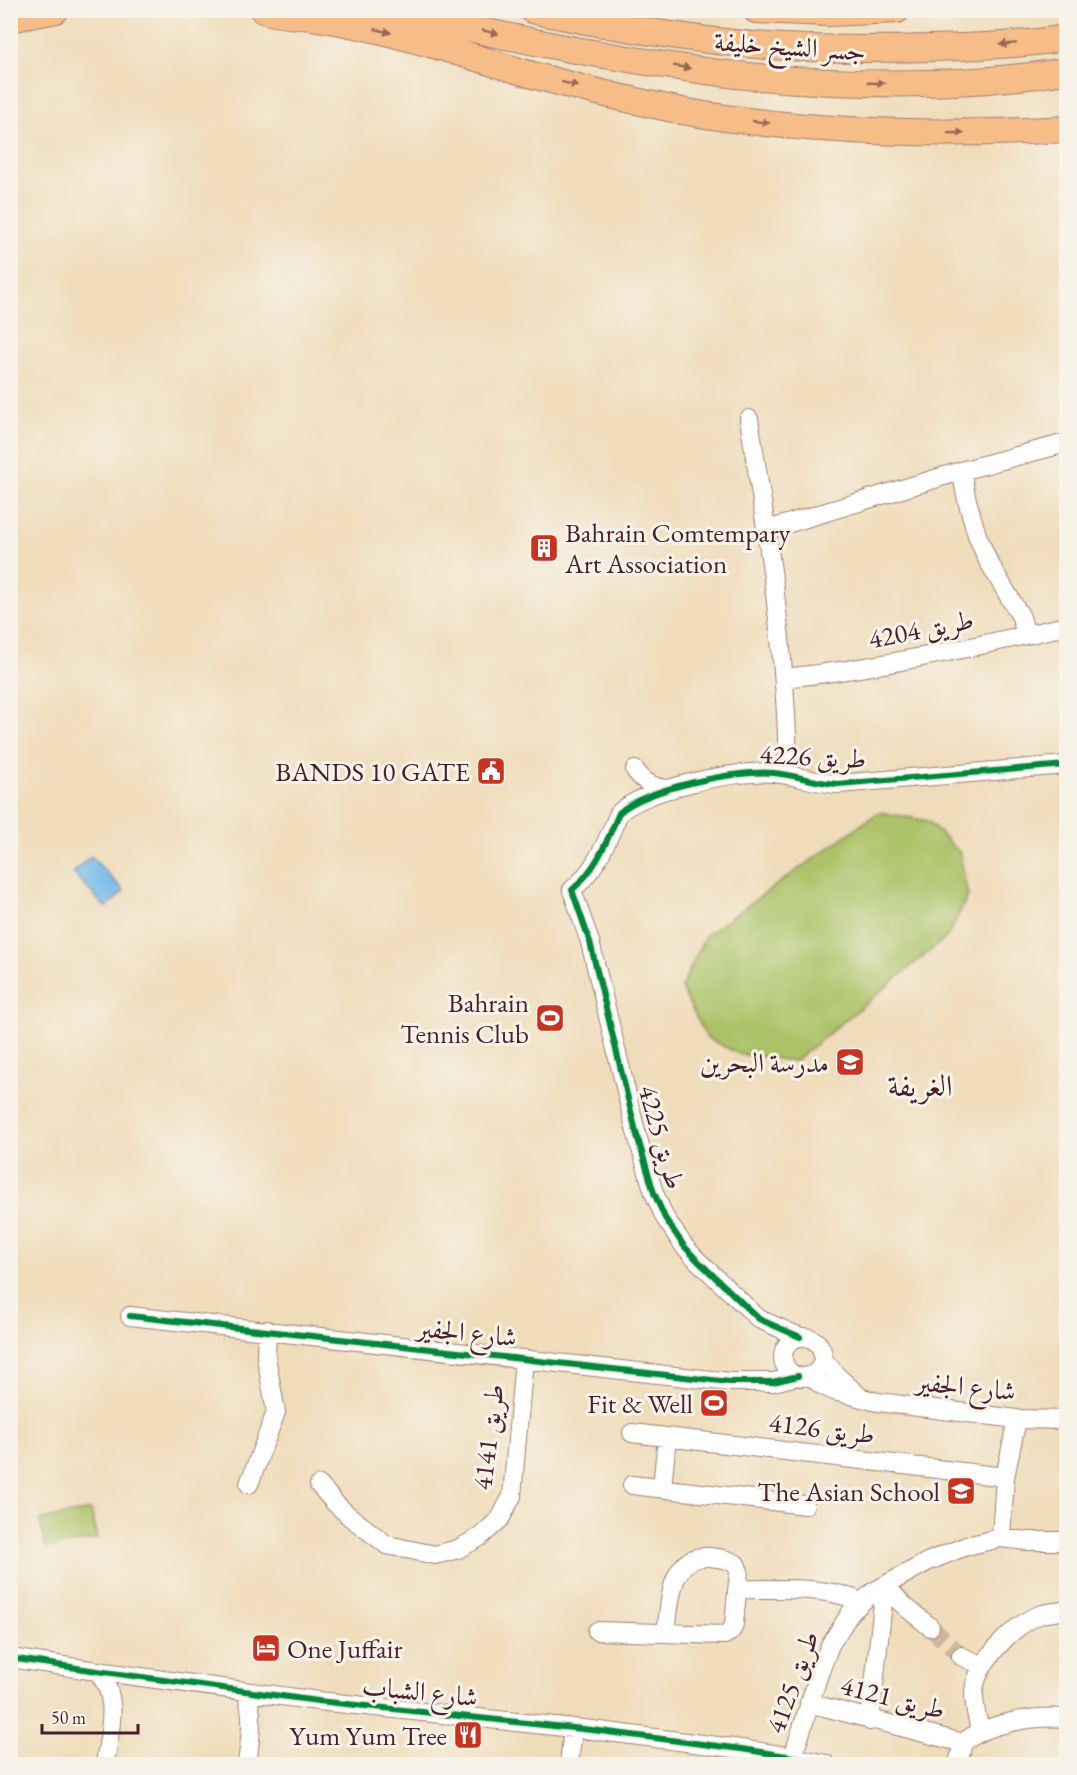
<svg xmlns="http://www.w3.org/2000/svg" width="1077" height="1775" font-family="'EB Garamond',Amiri,serif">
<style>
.green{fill:#abc268;stroke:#7a704a;stroke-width:1.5}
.water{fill:#70b8e8;stroke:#5d6c8a;stroke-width:1.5}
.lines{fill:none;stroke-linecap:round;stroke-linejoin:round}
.minor-tunnel{stroke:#ceb69d;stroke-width:18;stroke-dasharray:18 9;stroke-linecap:butt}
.minor-casing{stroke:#9c7e72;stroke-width:20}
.highway-casing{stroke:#9c7e72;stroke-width:28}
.minor{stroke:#fff;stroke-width:18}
.highway{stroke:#f7bd88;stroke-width:26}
.cycleway-casing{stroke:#f7f3e8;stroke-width:10}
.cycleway{stroke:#00873e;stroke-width:6}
.oneway{fill:#986655}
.labels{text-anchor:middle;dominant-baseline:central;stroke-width:6;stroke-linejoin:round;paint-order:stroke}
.street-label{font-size:27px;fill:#4a1f2b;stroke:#f7f3e8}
.poi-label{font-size:27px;fill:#4a1f2b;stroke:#f7f3e8;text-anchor:end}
.quarter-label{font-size:30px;fill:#4a1f2b;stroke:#f7f3e8}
</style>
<rect width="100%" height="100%" fill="#f7f3e8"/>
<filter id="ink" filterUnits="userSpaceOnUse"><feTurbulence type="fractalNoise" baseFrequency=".0167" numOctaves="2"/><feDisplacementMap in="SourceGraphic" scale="12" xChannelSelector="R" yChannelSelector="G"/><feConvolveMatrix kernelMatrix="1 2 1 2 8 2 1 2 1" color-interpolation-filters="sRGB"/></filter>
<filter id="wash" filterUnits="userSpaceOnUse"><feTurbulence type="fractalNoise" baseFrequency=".008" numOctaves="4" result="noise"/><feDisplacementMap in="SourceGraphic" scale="24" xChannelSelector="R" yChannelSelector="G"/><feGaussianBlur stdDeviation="1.35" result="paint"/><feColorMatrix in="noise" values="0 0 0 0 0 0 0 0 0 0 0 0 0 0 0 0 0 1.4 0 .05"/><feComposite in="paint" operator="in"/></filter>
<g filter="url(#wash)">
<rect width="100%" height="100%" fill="#efdcba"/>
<path class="green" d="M879 812 928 821 960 853 968 896 947 937 795 1061 739 1054 707 1038 681 988 706 935Z
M91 1510 97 1539 46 1548 40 1520Z"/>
<path class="water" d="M91 856 124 891 106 908 73 873Z"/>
</g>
<g filter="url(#ink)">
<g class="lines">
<path class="minor-tunnel" d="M930 1627 961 1656"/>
<g class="minor-casing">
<path id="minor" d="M749 419C768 537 787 655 788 775
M961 471 967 500 977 535 988 561 1021 617 1026 635
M767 530 961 471 1066 443
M784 678C880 668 973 647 1066 626
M635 770C644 783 655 789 671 789
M130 1316 730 1382H773L798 1376
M800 1337 759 1319 697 1260 684 1246 665 1218 654 1193 636 1132 590 942 572 890C597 868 606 843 619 813 644 789 738 769 774 773 796 775 816 783 838 784L1066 765
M783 1357a20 20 0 1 1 40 0a20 20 0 1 1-40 0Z
M823 1359 837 1376 859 1396
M810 1375 821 1385 834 1391 878 1402 1017 1419 1066 1420
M632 1433 1005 1477
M249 1484 276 1412 266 1357 267 1330
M319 1485 335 1503 349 1516 387 1545 435 1555 458 1549 480 1537 500 1519 512 1496 524 1359
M632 1485 805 1505
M662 1488 667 1437
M1001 1538 1005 1477 1017 1419
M885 1585 902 1604 930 1627
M737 1589C776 1590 827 1585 861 1602
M597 1631 725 1635C730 1633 733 1630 734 1624L739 1571 736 1564C729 1559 718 1558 709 1557 669 1554 670 1605 666 1633
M961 1656 983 1666
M10 1658 97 1671 318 1701 592 1730 741 1749 793 1757 826 1764
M97 1671C121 1697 109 1733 105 1764
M246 1692C255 1716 250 1739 247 1764
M809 1703 963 1743
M870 1721 885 1585
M980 1732C978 1720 974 1707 974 1695 973 1666 1013 1625 1039 1615 1047 1612 1058 1612 1066 1610
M793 1757 819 1674 830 1645 851 1612 873 1592 927 1562 966 1546 1001 1538 1027 1541H1066
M569 1764 573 1729
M958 1764 963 1743C987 1722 1036 1716 1066 1718"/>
</g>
<g class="highway-casing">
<path id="highway" d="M263 10C279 16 296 15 312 17 343 22 372 28 401 36 447 48 491 63 536 76 584 89 633 101 682 111 809 134 938 136 1066 129
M371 10C439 21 507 37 575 50 629 59 683 69 737 75 845 86 958 88 1066 71
M532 10C599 24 667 36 734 43 800 50 865 50 930 48 976 47 1022 45 1066 38
M756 10 828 13 897 10
M10 19 56 10"/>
</g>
<use href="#minor" class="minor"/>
<use href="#highway" class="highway"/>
<g class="cycleway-casing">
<path id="cycleway" d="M130 1316 730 1382H773L798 1376
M800 1337 759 1319 697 1260 684 1246 665 1218 654 1193 636 1132 590 942 572 890C597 868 606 843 619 813 644 789 738 769 774 773 796 775 816 783 838 784L1066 765
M10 1658 97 1671 318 1701 592 1730 741 1749 793 1757 826 1764"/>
</g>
<use href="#cycleway" class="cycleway"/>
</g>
<defs><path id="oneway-solid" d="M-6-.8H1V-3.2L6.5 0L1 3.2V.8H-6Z" transform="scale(1.5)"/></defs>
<g class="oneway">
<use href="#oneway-solid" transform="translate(383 31) rotate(14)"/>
<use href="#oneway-solid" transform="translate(490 32) rotate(12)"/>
<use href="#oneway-solid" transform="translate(1008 44) rotate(176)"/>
<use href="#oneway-solid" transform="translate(682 67) rotate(9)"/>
<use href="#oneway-solid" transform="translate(876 83) rotate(2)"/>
<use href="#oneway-solid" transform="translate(570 84) rotate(14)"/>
<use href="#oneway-solid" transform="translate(761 122) rotate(6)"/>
<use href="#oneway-solid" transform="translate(956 133) rotate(-1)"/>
</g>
</g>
<defs>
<g id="building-square" transform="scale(1.5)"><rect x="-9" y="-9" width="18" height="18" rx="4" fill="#c8321e" stroke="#f7f3e8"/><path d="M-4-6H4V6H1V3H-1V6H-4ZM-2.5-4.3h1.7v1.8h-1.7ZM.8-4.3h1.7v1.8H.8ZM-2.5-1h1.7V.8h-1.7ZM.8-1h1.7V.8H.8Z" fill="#fff"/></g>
<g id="civic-square" transform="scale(1.5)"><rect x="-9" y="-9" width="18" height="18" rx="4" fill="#c8321e" stroke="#f7f3e8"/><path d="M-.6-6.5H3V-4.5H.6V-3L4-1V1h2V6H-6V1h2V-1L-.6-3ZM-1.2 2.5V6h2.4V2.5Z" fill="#fff"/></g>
<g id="stadium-square" transform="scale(1.5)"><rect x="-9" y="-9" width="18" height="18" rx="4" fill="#c8321e" stroke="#f7f3e8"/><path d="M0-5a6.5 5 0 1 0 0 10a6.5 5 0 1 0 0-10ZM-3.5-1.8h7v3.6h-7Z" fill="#fff"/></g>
<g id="school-square" transform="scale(1.5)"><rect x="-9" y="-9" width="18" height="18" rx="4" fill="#c8321e" stroke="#f7f3e8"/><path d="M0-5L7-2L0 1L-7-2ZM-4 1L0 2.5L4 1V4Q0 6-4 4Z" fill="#fff"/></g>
<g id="hotel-square" transform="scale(1.5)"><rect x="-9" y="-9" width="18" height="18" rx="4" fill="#c8321e" stroke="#f7f3e8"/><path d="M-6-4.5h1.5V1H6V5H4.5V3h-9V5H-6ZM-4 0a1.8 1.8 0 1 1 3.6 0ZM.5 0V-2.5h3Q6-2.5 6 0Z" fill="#fff"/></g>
<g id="restaurant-square" transform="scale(1.5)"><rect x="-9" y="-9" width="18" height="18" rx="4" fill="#c8321e" stroke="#f7f3e8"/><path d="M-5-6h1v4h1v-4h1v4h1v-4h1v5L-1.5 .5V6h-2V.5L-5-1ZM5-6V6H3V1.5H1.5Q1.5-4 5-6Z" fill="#fff"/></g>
</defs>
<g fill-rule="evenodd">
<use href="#building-square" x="544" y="548"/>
<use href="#civic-square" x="491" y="771"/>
<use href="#stadium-square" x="550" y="1018"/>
<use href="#school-square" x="850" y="1062"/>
<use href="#stadium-square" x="714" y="1403"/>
<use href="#school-square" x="961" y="1491"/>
<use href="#hotel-square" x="266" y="1648"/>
<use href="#restaurant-square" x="468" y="1735"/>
</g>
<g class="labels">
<g class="street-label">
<text transform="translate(790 46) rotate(4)">جسر الشيخ خليفة</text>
<text transform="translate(921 629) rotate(-11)">طريق 4204</text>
<text transform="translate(813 756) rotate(3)">طريق 4226</text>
<text transform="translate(662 1137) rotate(74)">طريق 4225</text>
<text transform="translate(467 1332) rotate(6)">شارع الجفير</text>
<text transform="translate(966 1386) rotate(6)">شارع الجفير</text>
<text transform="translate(822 1428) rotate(7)">طريق 4126</text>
<text transform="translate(488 1437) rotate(-83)">طريق 4141</text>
<text transform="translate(792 1682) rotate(-70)">طريق 4125</text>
<text transform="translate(420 1691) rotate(6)">شارع الشباب</text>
<text transform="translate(893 1697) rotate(14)">طريق 4121</text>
</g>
<g class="poi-label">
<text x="565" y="532" text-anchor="start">Bahrain Comtempary<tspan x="565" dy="31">Art Association</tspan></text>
<text x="470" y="771">BANDS 10 GATE</text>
<text x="529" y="1002">Bahrain<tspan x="529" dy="31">Tennis Club</tspan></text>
<text x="829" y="1062">مدرسة البحرين</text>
<text x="693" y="1403">Fit &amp; Well</text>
<text x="940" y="1491">The Asian School</text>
<text x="287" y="1648" text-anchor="start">One Juffair</text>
<text x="447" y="1735">Yum Yum Tree</text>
</g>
<g class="quarter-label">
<text x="920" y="1085">الغريفة</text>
</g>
</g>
<rect width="1077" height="1775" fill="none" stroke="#f7f3e8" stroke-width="36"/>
<path d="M42 1724v9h96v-9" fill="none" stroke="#4a1f2b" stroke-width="3"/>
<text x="51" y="1724" font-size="18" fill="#4a1f2b" stroke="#f7f3e8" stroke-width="4.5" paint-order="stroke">50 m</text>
</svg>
